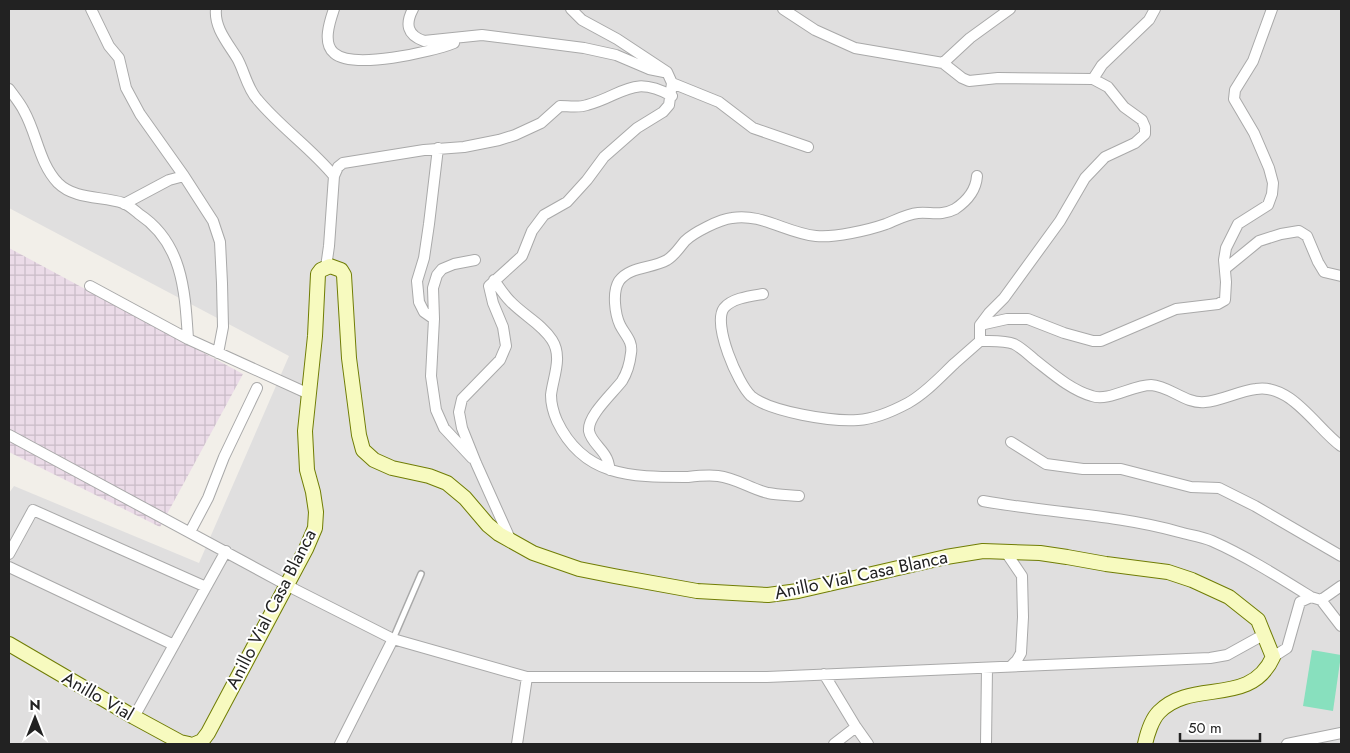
<svg xmlns="http://www.w3.org/2000/svg" width="1350" height="753" font-family="Jost,sans-serif">
<style>
.residential{fill:#e0dfdf}
.industrial{fill:url(#industrial-grid)}
.pitch{fill:#88e0be}
.lines{fill:none;stroke-linecap:round;stroke-linejoin:round}
.service-casing{stroke:#a9a9a9;stroke-width:8}
.minor-casing{stroke:#a9a9a9;stroke-width:12}
.secondary-casing{stroke:#707d05;stroke-width:16}
.service{stroke:#fff;stroke-width:5}
.minor{stroke:#fff;stroke-width:10}
.secondary{stroke:#f7fabf;stroke-width:14}
.labels{text-anchor:middle;dominant-baseline:central;stroke-width:4;stroke-linejoin:round;paint-order:stroke}
.street-label{font-size:18px;fill:#222;stroke:#fff}
</style>
<defs>
<pattern id="industrial-grid" width="8" height="8" patternUnits="userSpaceOnUse" patternTransform="scale(1.25)"><rect width="8" height="8" fill="#ebdbe8"/><path d="M0 4h8M4 0v8" fill="none" stroke="#c9bcc7"/></pattern>
</defs>
<rect width="100%" height="100%" fill="#f2efe9"/>
<path class="residential" d="M9 9H1341V744H9V493L14 486 199 563 289 356 9 208Z"/>
<path class="industrial" d="M9 248 243 374 160 527 9 452Z"/>
<path class="pitch" d="M1312 650 1341 655 1333 711 1303 706Z"/>
<g class="lines">
<g class="service-casing">
<path id="service" d="M393 639 421 574"/>
</g>
<g class="minor-casing">
<path id="minor" d="M91 9 109 46 119 58 126 88 140 114 184 176 213 221 220 242 222 283 223 327 218 353
M216 9C214 27 227 42 237 58 244 70 247 88 257 99 280 127 311 148 334 176L329 246 326 267
M334 9C330 21 322 43 334 53 353 70 431 52 454 43
M413 9C405 24 407 35 424 41L482 35 584 48 616 55 649 69 664 72
M943 63 970 38 1010 9
M1093 79 1102 65 1149 20 1155 9
M672 83 719 102 753 128 808 147
M9 89C14 96 20 103 24 111 37 134 39 163 58 183 75 200 103 196 123 203 129 205 134 210 139 214 183 243 185 292 188 339
M334 176 338 167 343 163 424 150 464 147 499 140 515 135 541 123 560 106C568 106 579 108 587 105 624 95 632 74 672 96
M124 204 169 180 184 176
M1226 268 1259 241 1281 234 1299 231 1307 236 1318 262 1324 272 1341 276
M494 280C499 287 504 295 510 301 523 315 542 324 552 340 563 357 553 377 551 395 551 404 554 414 557 421 584 478 633 477 688 477 697 476 708 475 718 476 736 478 751 489 768 493 778 495 789 495 799 496
M90 286 188 339 309 394
M763 294C751 296 732 298 724 308 712 324 738 384 751 396 770 412 833 422 858 420 875 419 893 411 908 403 926 393 940 377 955 363 963 356 972 348 980 341V325L989 313 1004 298 1060 221 1085 178 1105 157 1135 143 1145 134V127L1142 120 1124 107 1108 87 1093 79 998 78 969 81 962 78 943 63 855 48 815 30 783 9
M434 319 424 312 419 302 417 281 424 258 429 224 438 148
M980 325 1007 319H1028L1064 333 1093 341H1101L1176 309 1218 304 1225 300 1226 282 1224 260 1226 248 1238 224 1268 205 1272 194 1273 183 1269 168 1254 133 1234 99 1235 90 1253 61 1272 9
M980 341C991 341 1005 340 1014 344 1022 348 1029 355 1035 360 1053 374 1071 390 1092 396 1108 402 1133 385 1151 385 1170 386 1185 404 1205 402 1220 401 1239 391 1256 389 1291 383 1317 429 1341 446
M9 435 296 590 393 639 527 677H767L1210 658 1227 655 1265 634
M1011 442 1046 464 1083 469H1121L1191 487 1219 488 1255 506 1341 556
M472 458 444 428 436 410 431 376 434 319 433 288 437 275 442 269 454 264 475 260
M610 470C609 467 609 463 607 459 603 449 591 442 589 431 587 416 613 393 622 381 627 373 630 362 631 353 633 341 625 335 620 325 615 314 612 292 619 281 630 266 651 269 667 260 675 255 679 248 685 241 693 233 720 219 732 218 762 213 786 233 816 236 834 238 869 230 886 224 896 220 907 214 918 213 931 212 942 216 955 209 967 201 976 190 977 176
M983 501C1048 513 1115 514 1179 532 1189 535 1201 536 1212 541 1246 556 1279 577 1311 597
M190 532 208 498 224 457 257 388
M511 541 476 463 462 428 459 412 462 399 500 360 506 346 503 327 493 303 489 286 522 256 532 231 544 215 567 202 587 180 604 157 637 128 663 112 669 105 672 83 667 72 617 39 582 20 571 9
M1005 551 1022 576 1023 617 1021 653 1017 660 1011 666
M9 554 33 510 206 587
M9 567 174 645
M1321 600 1341 586
M1273 657 1287 648 1300 602 1311 597 1321 600 1341 626
M824 674 856 727 868 744
M134 717 226 551
M340 744 393 639
M517 744 527 677
M834 744 856 727
M986 744 987 668
M1287 744 1341 733"/>
</g>
<g class="secondary-casing">
<path id="secondary" d="M9 644 134 717 180 742 189 744
M195 744 202 741 208 733 306 549 315 528 316 512 313 492 307 470 305 431 315 336 318 274 321 270 330 266 341 270 344 275 349 358 359 435 363 450 374 460 392 468 429 476 447 483 465 498 488 525 499 534 533 553 579 569 614 576 697 591 768 595 798 591 946 557 983 551 1040 553 1067 557 1106 564 1168 572 1192 580 1229 597 1258 620 1273 657C1250 708 1192 678 1159 712 1152 719 1147 735 1145 744"/>
</g>
<use href="#service" class="service"/>
<use href="#minor" class="minor"/>
<use href="#secondary" class="secondary"/>
</g>
<g class="labels">
<g class="street-label">
<text transform="translate(861 575) rotate(-12)">Anillo Vial Casa Blanca</text>
<text transform="translate(271 609) rotate(-63)">Anillo Vial Casa Blanca</text>
<text transform="translate(98 696) rotate(30)">Anillo Vial</text>
</g>
</g>
<rect width="1350" height="753" fill="none" stroke="#222222" stroke-width="20"/>
<g transform="translate(35 718)" stroke="#ffffff" stroke-width="4" paint-order="stroke">
<path d="M0-4L9 19L0 12L-9 19Z" fill="#222222"/>
<text y="-8" font-size="14" font-weight="bold" text-anchor="middle" fill="#222222">N</text>
</g>
<path d="M1180 733v8h80v-8" fill="none" stroke="#222222" stroke-width="2.5"/>
<text x="1188" y="733" font-size="15" fill="#222222" stroke="#ffffff" stroke-width="4" paint-order="stroke">50 m</text>
</svg>
